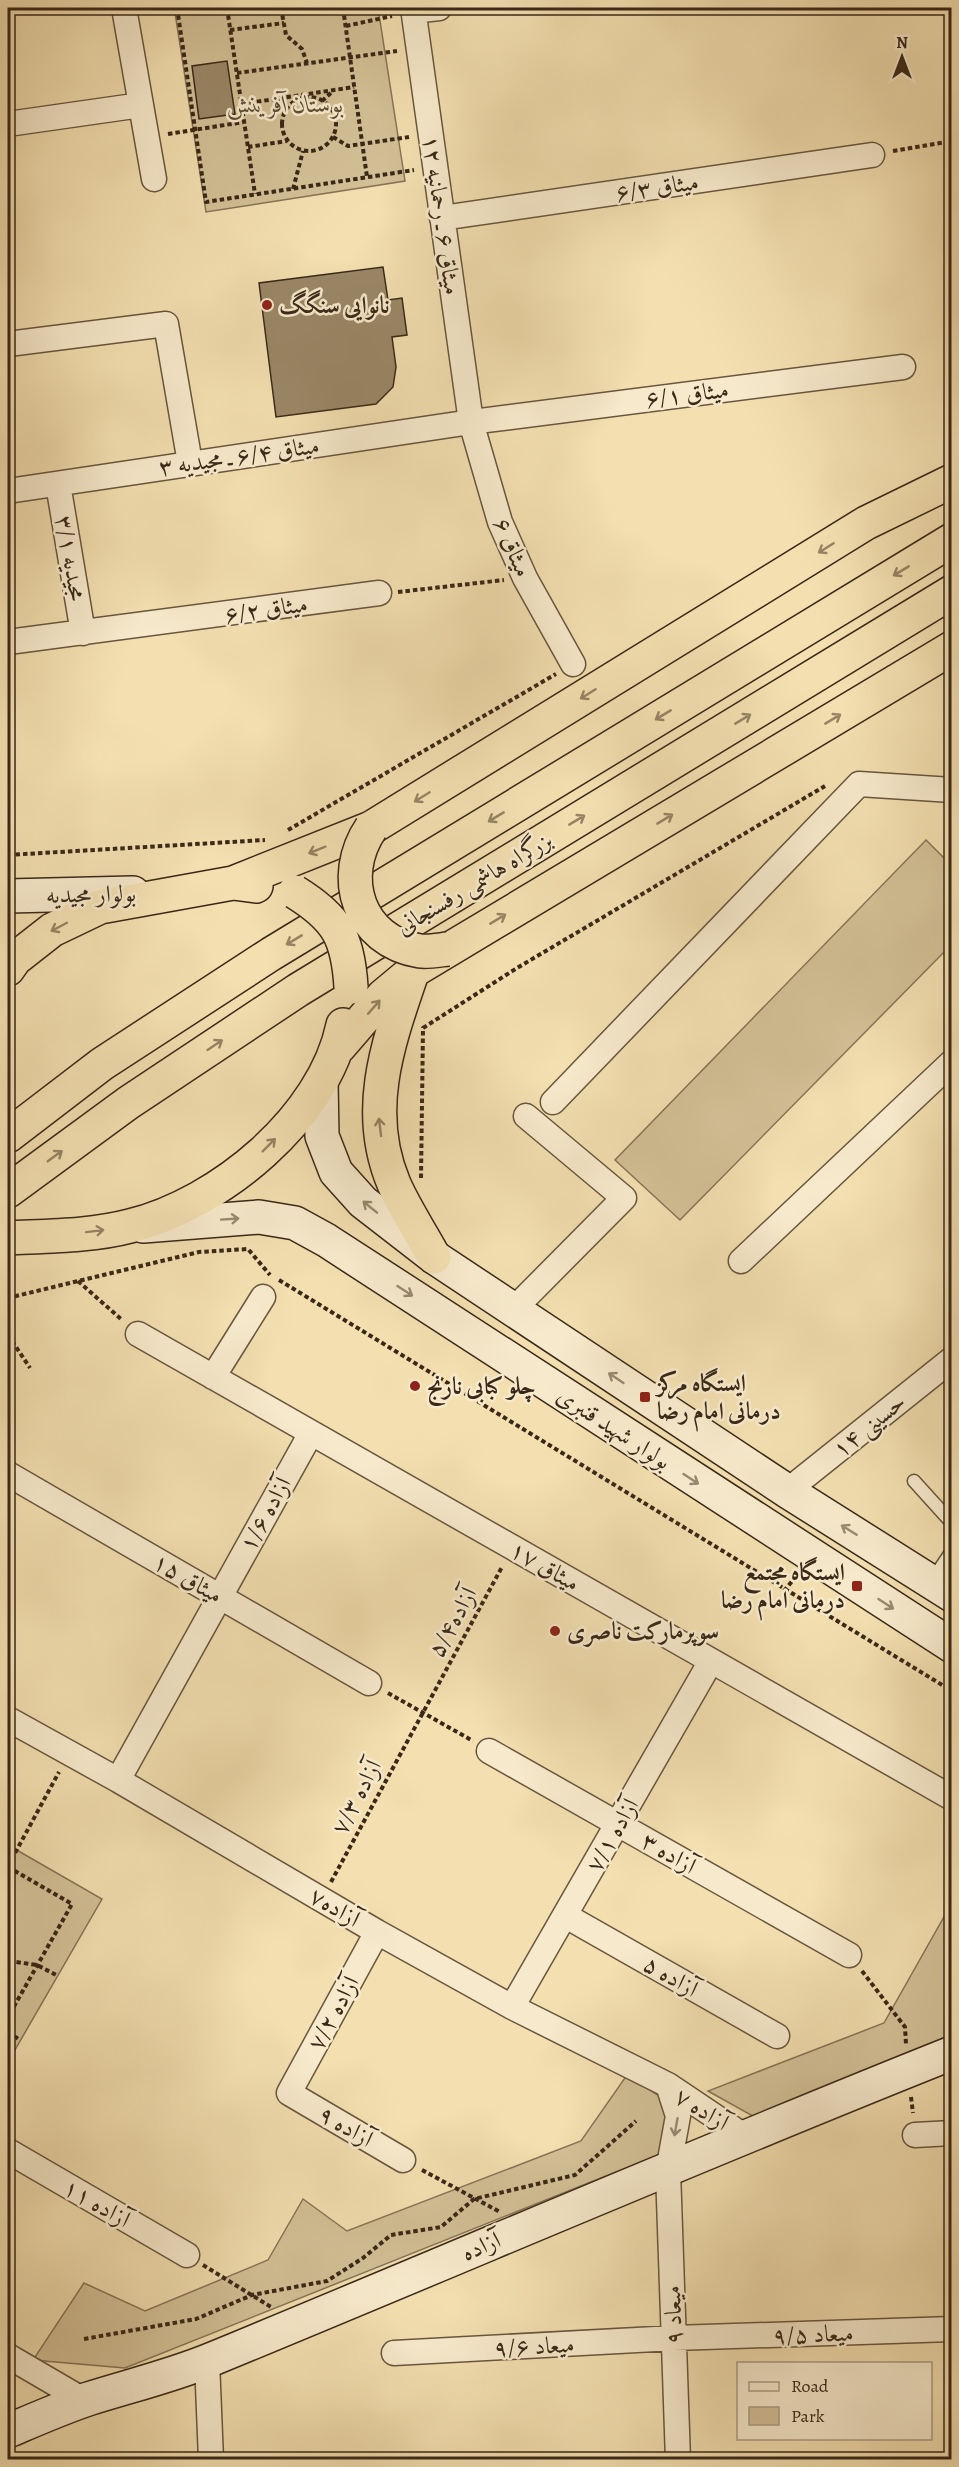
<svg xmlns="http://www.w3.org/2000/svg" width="959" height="2467" font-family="Alegreya,Amiri,serif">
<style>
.green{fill:#d3c096;stroke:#867457;stroke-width:1.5}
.building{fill:#9a8767;stroke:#392818;stroke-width:1.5}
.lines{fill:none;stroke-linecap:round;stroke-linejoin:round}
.lane-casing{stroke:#68563e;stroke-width:15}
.street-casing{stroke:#68563e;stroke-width:27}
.secondary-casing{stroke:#392818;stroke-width:36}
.highway-casing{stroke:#392818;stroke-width:36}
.path{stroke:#392818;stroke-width:4;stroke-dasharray:4.5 3;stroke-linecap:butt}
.lane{stroke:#f7eacc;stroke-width:12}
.street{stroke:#f7eacc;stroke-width:24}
.secondary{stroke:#f7eacc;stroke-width:33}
.highway{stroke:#f3dfb0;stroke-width:33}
.highway-bridge-casing{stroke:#392818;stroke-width:36;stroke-linecap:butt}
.highway-bridge{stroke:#f3dfb0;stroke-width:33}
.oneway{stroke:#968464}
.oneway2{stroke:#988972}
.poi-dot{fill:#8f2418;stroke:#f7eacc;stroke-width:2}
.labels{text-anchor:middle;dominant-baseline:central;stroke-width:5;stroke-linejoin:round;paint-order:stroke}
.park-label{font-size:24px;font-style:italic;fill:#604e38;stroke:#f7eacc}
.street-label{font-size:24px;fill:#392818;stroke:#f7eacc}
.poi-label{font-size:24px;font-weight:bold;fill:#392818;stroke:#f7eacc;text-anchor:start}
</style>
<rect width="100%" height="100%" fill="#f3dfb0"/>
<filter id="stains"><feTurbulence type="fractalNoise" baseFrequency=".00333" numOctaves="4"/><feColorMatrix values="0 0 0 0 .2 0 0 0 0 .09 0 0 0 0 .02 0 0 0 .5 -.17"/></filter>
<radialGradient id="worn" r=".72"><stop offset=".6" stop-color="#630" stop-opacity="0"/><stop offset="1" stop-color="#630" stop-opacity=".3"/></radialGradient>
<path class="green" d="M210 8H378L405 181 206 212 175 13Z
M926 840 951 865V945L680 1220 615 1160Z
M8 1845 102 1899 8 2062Z
M949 1908 951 1910V2040L758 2119 708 2091 884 2023Z
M627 2075 667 2101 671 2125 661 2154 125 2368 33 2360 84 2283 145 2311 268 2260 303 2199 347 2231 581 2141Z"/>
<path class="building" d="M227 61 235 114 199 119 192 66Z
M383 267 388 300 402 298 407 335 392 337 396 367 393 387 376 404 276 417 259 283Z"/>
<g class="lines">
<g class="lane-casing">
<path id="lane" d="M914 1481 952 1523
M933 1579 952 1551"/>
</g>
<g class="street-casing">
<path id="street" d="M124 8 154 179
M413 8 471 422 500 522 525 578 573 664
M413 11 439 8
M8 124 141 105
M442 218 872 155
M8 344 166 324 190 463
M58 484 83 633
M8 491 471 422 903 367
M8 642 379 593
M553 1102 859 784 952 790
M741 1261 952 1062
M513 1310 624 1198 526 1116
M138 1334 952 1798
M213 1377 263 1297
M8 1474 369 1683
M787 1491 952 1359
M8 1719 118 1780 377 1932 512 2007 668 2085 744 2136
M489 1751 849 1955
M118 1780 311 1433
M566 1916 777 2036
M377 1932 289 2093 403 2160
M512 2007 711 1661
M668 2085 678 2116 668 2171 678 2460
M915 2135 952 2133
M8 2151 187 2255
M394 2353 674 2338 952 2329
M8 2356 85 2401
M207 2361 211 2460"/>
</g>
<g class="secondary-casing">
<path id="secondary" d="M8 896 133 893
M321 1082 322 1136 336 1172 363 1202 434 1257 787 1491 952 1595
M143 1226 259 1217 295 1223 326 1240 952 1646
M8 2431C34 2420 61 2408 88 2399 129 2386 171 2376 210 2360 458 2258 703 2152 952 2053"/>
</g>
<g class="highway-casing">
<path id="highway" d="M233 883 371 828 866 523 952 481
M8 969 15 959 52 930 100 907 233 883 256 886
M412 973C388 1043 363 1111 394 1184 405 1209 421 1233 434 1257
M339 1047 383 996 413 971 952 648
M8 1136 102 1064 271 954 952 540
M8 1191 128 1103 298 990 952 592
M8 1238C47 1236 92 1236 130 1226 220 1204 324 1118 343 1025"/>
</g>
<path class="path" d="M177 8 206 202 414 170
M227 8 255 194
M281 8 286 35 302 49 307 63
M343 8 367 177
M346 26 392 16
M230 30 284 23
M237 73 397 51
M282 124a27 27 0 1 1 54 0a27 27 0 1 1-54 0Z
M276 99 288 106
M322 101 333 91
M242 104 354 87
M168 134 244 122
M333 137 348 146 409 137
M248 147 287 141
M893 151 952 141
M293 189 303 151
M398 592 504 580
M288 830 556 674
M8 855 265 840
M421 1178 423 1028 517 968 825 786
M279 1280 952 1691
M78 1281 122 1320
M8 1300 16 1296 199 1252 248 1249 270 1275
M8 1335 30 1368
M784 1591 797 1575
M388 1693 473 1741
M8 1866 59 1772
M8 1867 72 1904 8 2017
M331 1882 502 1567
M8 1923 12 1955 8 1966
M9 1961 37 1965 58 1976
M862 1971 905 2027 906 2044
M8 2032 20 2040
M911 2097 913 2113
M422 2170 500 2212
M203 2265 271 2307
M84 2339 196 2319 252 2295 327 2281 363 2258 391 2235 441 2227 474 2199 575 2175 636 2121"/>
<use href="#lane" class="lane"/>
<use href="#street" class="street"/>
<use href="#secondary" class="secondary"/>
<use href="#highway" class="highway"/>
<g class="highway-bridge-casing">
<path id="highway-bridge" d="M371 828C338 877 358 941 420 951 428 952 439 950 448 949
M295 892C337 918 348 937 351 987"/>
</g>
<use href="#highway-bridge" class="highway-bridge"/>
</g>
<defs><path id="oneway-shaft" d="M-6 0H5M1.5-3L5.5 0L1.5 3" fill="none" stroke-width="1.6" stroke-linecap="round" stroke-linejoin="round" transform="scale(1.5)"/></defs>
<g class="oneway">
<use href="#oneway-shaft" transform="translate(826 548) rotate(148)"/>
<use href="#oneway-shaft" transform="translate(901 571) rotate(149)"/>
<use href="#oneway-shaft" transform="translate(588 694) rotate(148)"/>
<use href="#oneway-shaft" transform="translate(663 715) rotate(149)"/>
<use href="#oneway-shaft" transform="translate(743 719) rotate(-31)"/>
<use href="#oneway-shaft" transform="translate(833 719) rotate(-31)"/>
<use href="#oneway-shaft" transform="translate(422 797) rotate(148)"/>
<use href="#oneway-shaft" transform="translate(496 817) rotate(149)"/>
<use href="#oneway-shaft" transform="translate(665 819) rotate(-31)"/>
<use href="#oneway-shaft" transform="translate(577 820) rotate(-31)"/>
<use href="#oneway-shaft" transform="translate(317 850) rotate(158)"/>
<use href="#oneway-shaft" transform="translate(498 919) rotate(-31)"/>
<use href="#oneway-shaft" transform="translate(59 927) rotate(152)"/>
<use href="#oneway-shaft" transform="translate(294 940) rotate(149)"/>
<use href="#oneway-shaft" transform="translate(374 1007) rotate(-49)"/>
<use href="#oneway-shaft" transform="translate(215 1045) rotate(-34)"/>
<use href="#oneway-shaft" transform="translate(380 1127) rotate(-97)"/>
<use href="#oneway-shaft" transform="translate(269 1145) rotate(-45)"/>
<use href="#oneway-shaft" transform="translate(55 1156) rotate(-36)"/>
<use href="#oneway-shaft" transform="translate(95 1231) rotate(-7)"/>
</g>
<g class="oneway2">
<use href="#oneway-shaft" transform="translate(370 1207) rotate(-141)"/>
<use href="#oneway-shaft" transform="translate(230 1219) rotate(-4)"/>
<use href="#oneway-shaft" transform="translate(405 1291) rotate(33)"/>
<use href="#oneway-shaft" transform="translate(616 1378) rotate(-146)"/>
<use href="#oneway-shaft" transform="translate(691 1479) rotate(33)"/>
<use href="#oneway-shaft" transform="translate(849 1530) rotate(-148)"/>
<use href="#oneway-shaft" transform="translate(886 1604) rotate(33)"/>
<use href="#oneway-shaft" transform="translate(676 2127) rotate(100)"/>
</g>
<g class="poi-dot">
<circle cx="267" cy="305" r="6"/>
<circle cx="415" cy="1386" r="6"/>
<rect x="639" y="1391" width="12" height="12" rx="3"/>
<rect x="851" y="1580" width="12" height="12" rx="3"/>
<circle cx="555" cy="1631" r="6"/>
</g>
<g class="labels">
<g class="park-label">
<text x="285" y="104">بوستان آفرینش</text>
</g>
<g class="street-label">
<text transform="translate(657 187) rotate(-8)">میثاق ۶/۳</text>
<text transform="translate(442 215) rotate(82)">میثاق ۶ ـ رحمانیه ۱۲</text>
<text transform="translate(687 394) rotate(-7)">میثاق ۶/۱</text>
<text transform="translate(239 456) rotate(-8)">میثاق ۶/۴ ـ مجیدیه ۳</text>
<text transform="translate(513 547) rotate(67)">میثاق ۶</text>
<text transform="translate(71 558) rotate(80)">مجیدیه ۳/۱</text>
<text transform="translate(266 609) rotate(-8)">میثاق ۶/۲</text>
<text transform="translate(474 883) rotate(-31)">بزرگراه هاشمی رفسنجانی</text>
<text transform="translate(91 894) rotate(-1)">بولوار مجیدیه</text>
<text transform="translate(869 1425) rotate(-39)">حسینی ۱۴</text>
<text transform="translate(614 1428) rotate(33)">بولوار شهید قنبری</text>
<text transform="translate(265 1514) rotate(-61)">آزاده ۱/۶</text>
<text transform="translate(545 1566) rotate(30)">میثاق ۱۷</text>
<text transform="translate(188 1578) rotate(30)">میثاق ۱۵</text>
<text transform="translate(452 1622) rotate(-61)">آزاده۵/۴</text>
<text transform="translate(356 1797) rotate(-62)">آزاده ۷/۳</text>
<text transform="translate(612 1835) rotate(-60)">آزاده ۷/۱</text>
<text transform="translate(669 1853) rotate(30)">آزاده ۳</text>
<text transform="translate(335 1907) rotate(31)">آزاده۷</text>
<text transform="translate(671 1976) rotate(30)">آزاده ۵</text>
<text transform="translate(333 2013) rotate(-61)">آزاده ۷/۲</text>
<text transform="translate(702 2109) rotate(32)">آزاده ۷</text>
<text transform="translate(346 2126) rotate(30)">آزاده ۹</text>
<text transform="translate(97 2203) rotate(30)">آزاده ۱۱</text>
<text transform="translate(481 2246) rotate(-23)">آزاده</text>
<text transform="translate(673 2315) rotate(-92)">میعاد ۹</text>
<text transform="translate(813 2334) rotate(-2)">میعاد ۹/۵</text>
<text transform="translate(534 2346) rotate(-3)">میعاد ۹/۶</text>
</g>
<g class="poi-label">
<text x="279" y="305">نانوایی سنگگ</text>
<text x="657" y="1383">ایستگاه مرکز<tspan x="657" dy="28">درمانی امام رضا</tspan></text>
<text x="427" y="1386">چلو کبابی نارنج</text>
<text x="845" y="1572" text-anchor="end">ایستگاه مجتمع<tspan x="845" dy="28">درمانی امام رضا</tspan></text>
<text x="567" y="1631">سوپرمارکت ناصری</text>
</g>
</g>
<rect width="959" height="2467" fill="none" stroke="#f3dfb0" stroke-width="30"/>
<rect x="9" y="9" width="941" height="2449" fill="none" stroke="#392818" stroke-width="3"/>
<rect x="15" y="15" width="929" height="2437" fill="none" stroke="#392818" stroke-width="1.5"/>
<rect x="737" y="2362" width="195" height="78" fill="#f7eacc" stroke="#ab9c84" stroke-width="1.5"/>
<rect x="749" y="2382" width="30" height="9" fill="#f7eacc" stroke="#ab9c84" stroke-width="1.5"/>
<text x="791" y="2392" font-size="18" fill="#392818">Road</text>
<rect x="749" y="2407" width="30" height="18" fill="#d3c096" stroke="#ab9c84" stroke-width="1.5"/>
<text x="791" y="2422" font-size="18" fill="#392818">Park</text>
<g transform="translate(902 57)" stroke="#f7eacc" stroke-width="4.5" paint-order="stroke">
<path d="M0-4.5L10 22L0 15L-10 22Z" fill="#392818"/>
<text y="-9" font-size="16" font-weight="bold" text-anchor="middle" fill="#392818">N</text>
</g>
<rect width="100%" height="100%" filter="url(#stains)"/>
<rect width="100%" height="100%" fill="url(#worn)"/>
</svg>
